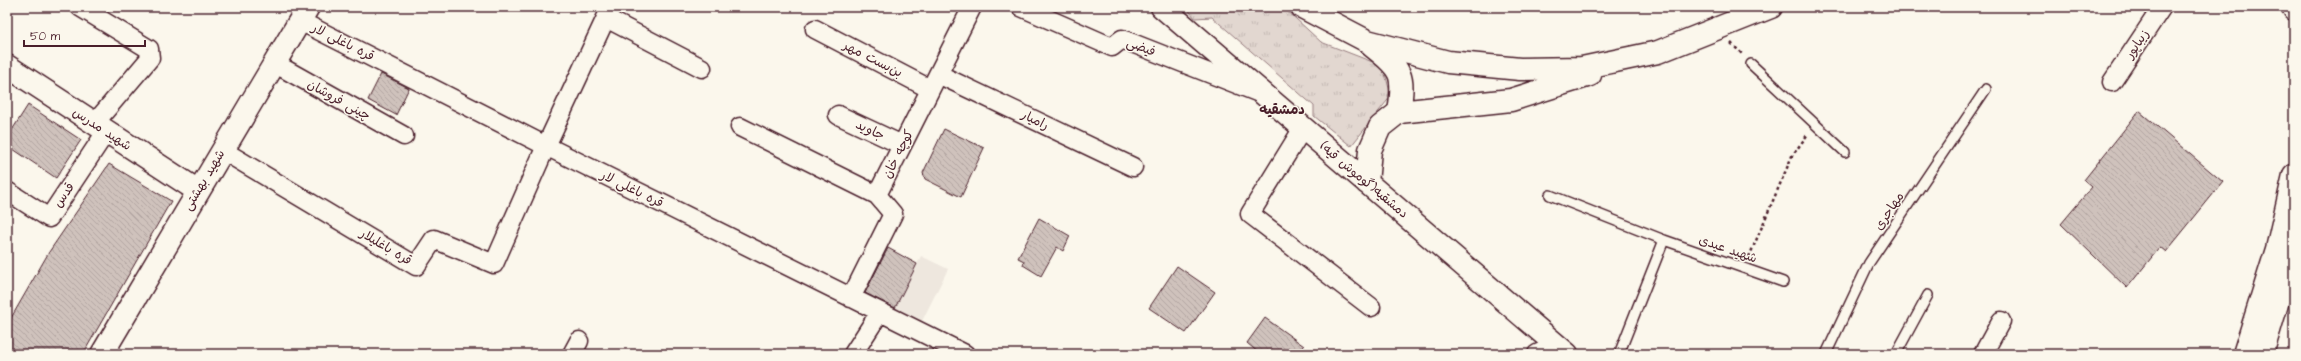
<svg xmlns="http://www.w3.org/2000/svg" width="2301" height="361" font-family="'Architects Daughter','Playpen Sans Arabic',sans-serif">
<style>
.built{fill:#eee7de}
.park{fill:url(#park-tufts);stroke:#967b7e}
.building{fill:url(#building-back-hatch);stroke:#4a1f2b}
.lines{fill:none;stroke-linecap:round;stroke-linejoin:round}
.lane-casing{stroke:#4a1f2b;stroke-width:12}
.street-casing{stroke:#4a1f2b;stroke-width:21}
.secondary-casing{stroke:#4a1f2b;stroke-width:25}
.primary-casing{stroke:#4a1f2b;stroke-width:25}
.highway-casing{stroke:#4a1f2b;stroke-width:25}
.path{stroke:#4a1f2b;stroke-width:2.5;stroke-dasharray:3 3;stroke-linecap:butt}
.lane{stroke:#fbf7ec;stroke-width:9}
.street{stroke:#fbf7ec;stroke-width:18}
.secondary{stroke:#fbf7ec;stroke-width:22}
.primary{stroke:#fbf7ec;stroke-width:22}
.highway{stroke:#fbf7ec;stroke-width:22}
.labels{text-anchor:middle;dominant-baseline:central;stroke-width:3;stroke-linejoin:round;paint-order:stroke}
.street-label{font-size:13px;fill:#4a1f2b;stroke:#fbf7ec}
.neighbourhood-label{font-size:14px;font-weight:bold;fill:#4a1f2b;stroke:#fbf7ec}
</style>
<defs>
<pattern id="park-tufts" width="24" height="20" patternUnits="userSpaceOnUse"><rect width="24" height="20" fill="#e2d7d0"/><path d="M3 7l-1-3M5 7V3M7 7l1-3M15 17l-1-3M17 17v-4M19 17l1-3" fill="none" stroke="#c3b8b3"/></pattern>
<pattern id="building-back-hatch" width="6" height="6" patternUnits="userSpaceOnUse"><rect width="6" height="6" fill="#cfc2bc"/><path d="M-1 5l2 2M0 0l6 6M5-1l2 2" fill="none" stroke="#b3a6a2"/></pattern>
</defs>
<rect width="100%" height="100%" fill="#fbf7ec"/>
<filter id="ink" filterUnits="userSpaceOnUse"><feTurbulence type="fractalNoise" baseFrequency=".025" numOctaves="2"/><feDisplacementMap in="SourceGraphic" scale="8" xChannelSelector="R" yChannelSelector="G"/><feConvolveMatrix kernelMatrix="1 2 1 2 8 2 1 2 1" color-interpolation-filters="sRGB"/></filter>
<g filter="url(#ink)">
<path class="built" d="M921 256 948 269 920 325 894 310Z"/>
<path class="park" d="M1186 7H1283L1321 42 1383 66 1391 96 1351 146 1314 116V106L1212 17 1195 18Z"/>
<path class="building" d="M381 74 409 88 396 115 368 100Z
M28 105 81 140 56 178 7 145V138Z
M2139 111 2223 182 2166 252 2160 247 2127 288 2061 224 2092 187 2084 180Z
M944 129 984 148 961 197 925 179 923 173Z
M109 164 171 201 83 354H7V325L49 252Z
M1039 218 1070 236 1063 251 1057 247 1041 276 1023 265 1024 261 1018 258Z
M888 248 917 264 895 308 865 293Z
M1177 266 1215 292 1186 333 1149 308Z
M1265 318 1304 346 1298 354H1260L1247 343Z"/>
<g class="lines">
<g class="lane-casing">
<path id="lane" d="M1751 64 1845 152
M1550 195 1664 240 1783 282
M1619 354 1664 240
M1826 354 1869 263 1986 89
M1896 354 1928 295"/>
</g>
<g class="street-casing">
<path id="street" d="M80 7 149 49 150 58 94 124
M1021 7 1112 47 1122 39 1257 92
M606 18 702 68
M300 21 546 146 965 354
M815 29 930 89
M274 63 404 136
M938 74 1133 167
M2112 82 2162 7
M838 115 902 145
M740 127 877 195
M1303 128 1250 214 1371 307
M222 150 416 266 434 239 494 264 546 146 611 7
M7 191 49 218 106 132
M851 298 893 214 877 195 972 7
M572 354 579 341
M853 354 880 312
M1537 354 1557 345
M1983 354 2001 321"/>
</g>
<g class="secondary-casing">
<path id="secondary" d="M1162 7 1567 354
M7 66 198 191
M1367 183 1370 150 1380 127 1399 112"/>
</g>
<g class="primary-casing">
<path id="primary" d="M2293 7 2294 9
M102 354 308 7
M2244 354 2277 249 2294 175
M2262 354 2294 247"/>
</g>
<g class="highway-casing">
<path id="highway" d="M1302 7 1367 41 1448 62 1520 69 1582 68 1658 52 1771 7
M1372 46C1402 70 1405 74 1399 112L1511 100 1590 75"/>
</g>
<path class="path" d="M1731 43 1743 55
M1749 257 1792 156 1808 134"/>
<use href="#lane" class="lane"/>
<use href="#street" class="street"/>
<use href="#secondary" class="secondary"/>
<use href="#primary" class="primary"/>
<use href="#highway" class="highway"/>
</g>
</g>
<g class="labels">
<g class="street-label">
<text transform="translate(343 42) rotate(27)">قره باغلی لار</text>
<text transform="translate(2137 44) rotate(-56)">زیباپور</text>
<text transform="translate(1141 47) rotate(21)">فیضی</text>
<text transform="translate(873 59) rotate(27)">بن‌بست مهر</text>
<text transform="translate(339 100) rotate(29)">چینی فروشان</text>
<text transform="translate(1035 120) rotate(26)">رامیار</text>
<text transform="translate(102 129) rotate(33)">شهید مدرس</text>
<text transform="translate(870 130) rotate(25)">جاوید</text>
<text transform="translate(898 154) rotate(-63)">کوچه خان</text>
<text transform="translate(204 180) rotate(-59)">شهید بهشتى</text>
<text transform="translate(1364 180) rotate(40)">دمشقیه(گوموش قیه)</text>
<text transform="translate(632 189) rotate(26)">قره باغلی لار</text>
<text transform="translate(64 195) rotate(-56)">قدس</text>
<text transform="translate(1889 211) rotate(-56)">مهاجری</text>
<text transform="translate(386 247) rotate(31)">قره باغلیلار</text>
<text transform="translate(1728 249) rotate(19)">شهید عیدی</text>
</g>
<g class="neighbourhood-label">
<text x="1282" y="110">دمشقیه</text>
</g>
</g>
<rect width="2301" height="361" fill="none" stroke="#fbf7ec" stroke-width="24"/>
<rect x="12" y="12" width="2277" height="337" fill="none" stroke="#4a1f2b" stroke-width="1.5" filter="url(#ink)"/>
<path d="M24 40v6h121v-6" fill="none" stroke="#4a1f2b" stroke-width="2"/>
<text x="30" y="40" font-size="12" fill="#4a1f2b" stroke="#fbf7ec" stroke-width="3" paint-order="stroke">50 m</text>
</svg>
